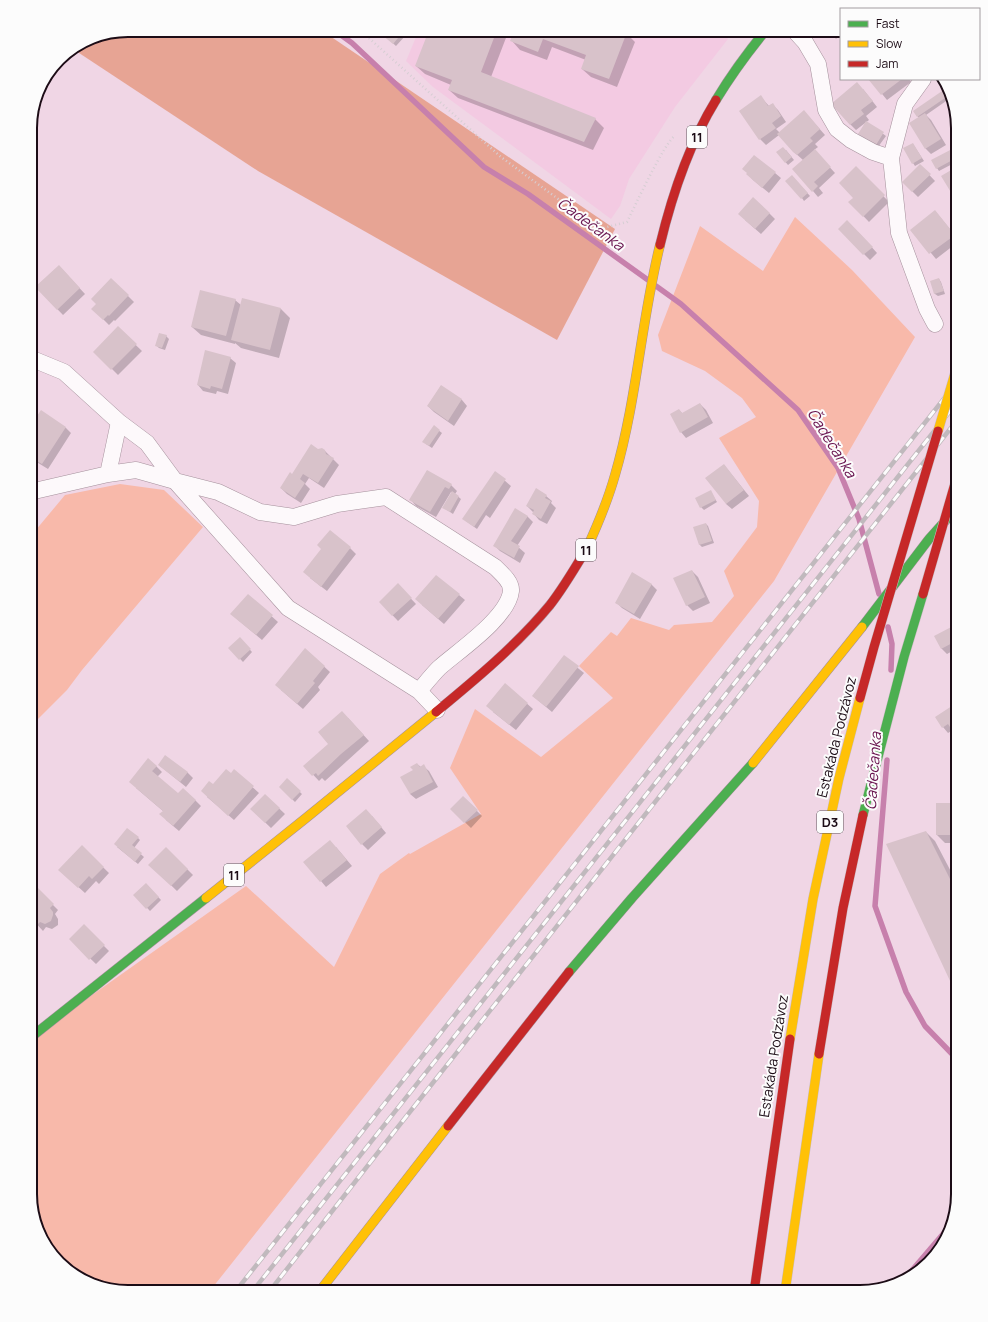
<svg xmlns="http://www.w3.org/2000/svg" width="988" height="1322" font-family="Manrope,sans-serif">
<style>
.built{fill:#f3cae2}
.green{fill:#f8b9aa}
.forest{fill:#e7a494}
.water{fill:#c780ac}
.shadow{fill:#0003}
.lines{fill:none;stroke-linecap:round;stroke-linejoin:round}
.stream{stroke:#c780ac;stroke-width:5.5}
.building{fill:#d8c2ca}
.street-casing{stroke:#a5919c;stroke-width:17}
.fast-casing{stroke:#a5919c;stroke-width:10}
.slow-casing{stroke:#a5919c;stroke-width:10}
.jam-casing{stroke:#a5919c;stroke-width:10}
.path{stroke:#d6ced3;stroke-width:2.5;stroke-dasharray:1 3;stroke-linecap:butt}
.street{stroke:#fdf9fb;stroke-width:16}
.fast{stroke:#4caf50;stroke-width:9}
.slow{stroke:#ffc107;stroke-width:9}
.jam{stroke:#c62828;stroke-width:9}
.rail-casing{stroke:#c0b9bd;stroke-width:4.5}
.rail{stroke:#fcfcfc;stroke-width:3;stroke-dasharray:9;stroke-linecap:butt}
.fast-bridge-casing{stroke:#c8bcc2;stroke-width:10;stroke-linecap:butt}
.slow-bridge-casing{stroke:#c8bcc2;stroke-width:10;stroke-linecap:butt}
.jam-bridge-casing{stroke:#c8bcc2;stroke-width:10;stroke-linecap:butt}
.fast-bridge{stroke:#4caf50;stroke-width:9}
.slow-bridge{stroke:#ffc107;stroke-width:9}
.jam-bridge{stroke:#c62828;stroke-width:9}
.labels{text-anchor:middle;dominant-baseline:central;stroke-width:4;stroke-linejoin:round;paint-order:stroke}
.shield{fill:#fcfcfc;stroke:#5f545b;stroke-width:1}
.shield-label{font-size:13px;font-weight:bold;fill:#1c0c16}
.street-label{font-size:14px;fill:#1c0c16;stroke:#fcfcfc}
.water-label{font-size:15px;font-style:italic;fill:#68134e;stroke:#fcfcfc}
.rim{fill:none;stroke:#1c0c16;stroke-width:2}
</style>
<rect width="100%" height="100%" fill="#f0d6e5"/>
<path class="built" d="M419 30H720L728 39 675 107 629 179 620 206 611 219 433 87 406 61Z"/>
<path class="green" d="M795 217 852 270 915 337 774 581 209 1292H128L79 1279 46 1248 30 1194V1039L246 886 334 967 380 874 409 853 410 854 481 814 450 768 475 709 541 757 613 698 579 666 611 632 617 636 631 618 669 630 674 625 712 622 734 596 724 571 757 527 759 501 719 438 756 417 742 398 705 371 662 351 658 335 700 226 763 271Z
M120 484 164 490 203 527 82 670 67 690 30 727V537L65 495Z"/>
<path class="forest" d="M128 30H321L615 229 557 340 258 171 73 49 91 37Z"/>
<path class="water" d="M950 1225 945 1243 914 1276 901 1279 942 1231Z"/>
<path class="shadow" d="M401 30 406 35 396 46 386 37Z
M430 30H509L491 77 595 119 604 128 593 150 458 98 449 90 451 85 425 74 416 66Z
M828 30H841V34L836 39Z
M626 33 635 42 617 87 591 77 582 69 586 60 552 47 547 60 520 50 512 41Z
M870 79H909L911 82 887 100Z
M863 89 877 107 866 116 869 120 856 130 850 124Z
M945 91 947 93 949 99 926 115 931 120 946 145 931 154 926 149 911 123 919 118 914 111Z
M761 97 769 106 772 104 778 110 786 122 776 129 780 133 809 117 825 135 815 144 818 147 814 150 835 173 819 188 823 193 818 197 813 191 803 160 794 152 779 135 766 145 760 139 740 111Z
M867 122 886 136 878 147 859 134Z
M913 144 924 161 915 166 913 163Z
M955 149 958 151V161L939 171 937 168Z
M786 150 794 160 788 165 778 153Z
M920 165 935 181 918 197 903 182Z
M856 168 889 202 869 222 850 202 854 198Z
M775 173 781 178 769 193 753 180 748 174Z
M792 176 810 196 804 201 802 198Z
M935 211 958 239V242L936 259 912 230Z
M769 213 775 219 761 234 745 220Z
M839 229 858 232 877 253 870 260Z
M59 266 85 294 63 315 36 287Z
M111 279 134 302 115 321 114 320 109 325 98 314 97 304Z
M939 279 941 282 945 294 938 296 935 294 931 282Z
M243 299 281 309 290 318 279 358 241 348 235 343V344L201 335 192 327 235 300 241 305Z
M118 328 142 351 118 375 95 352Z
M166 336 169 339 165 350 159 348 156 345Z
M230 358 236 363 228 394 217 391 216 394 203 391 198 385Z
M441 386 462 400 467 406 454 426 434 412 428 406Z
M700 404 706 410 713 423 686 438 681 432 679 410 683 414Z
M41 412 66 428 71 433 48 469 30 458V440L32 437 30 435V425L35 421Z
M434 427 442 433 432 448 426 444Z
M318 450 325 451 339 465 324 488 309 478 305 484 310 489 301 503 287 494 281 488Z
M724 465 749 496 732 509 726 504Z
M427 471 451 485 457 491 455 494 461 499 453 514 444 508 453 493 451 492 436 517 416 506 411 500Z
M495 472 511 486 490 518 486 515 477 529 466 521Z
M710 491 717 502 704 510 701 507Z
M546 496 552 501 551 503 556 508 547 524 539 520 534 514V513L527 506Z
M527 516 533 522 517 546 525 553 520 563 500 551 494 545Z
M706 524 708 526 714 543 702 547 699 544Z
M350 548 356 554 327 591 310 578Z
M692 571 698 577 710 603 693 611 687 605Z
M651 584 657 590 640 619 622 608 616 602Z
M398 585 416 604 398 621 380 602Z
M248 595 278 622 262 640 237 619Z
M459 595 465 600 444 624 422 605Z
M956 625 958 627V648L947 654 941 648Z
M240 639 252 652 243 662 230 648Z
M306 650 330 672 318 687 320 690 303 709 281 690Z
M564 657 584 673 552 712 533 696Z
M506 685 533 709 516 730 493 712Z
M958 703V737L953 730 948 733 943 727Z
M348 718 369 741 325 781 322 778 319 781 305 766 329 744Z
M417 764 421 767 423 766 429 771 438 787 416 799 410 794 414 771Z
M159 765 187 772 193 778 186 787Z
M156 766 162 772 157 777 178 795 195 800 201 806 179 831 166 820 163 811 136 788Z
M234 771 259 793 234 820 207 797 213 785 231 774Z
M287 780 302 794 295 802 280 787Z
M265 795 285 814 271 828 251 809Z
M463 797 482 816 471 828 451 809Z
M958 804V843H945L937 835Z
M372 816 386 833 368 850 362 844Z
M926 832 935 841 958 885V996Z
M138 838 140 840 134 848 144 857 138 864 117 847Z
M82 847 109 873 99 884 96 881 85 893 65 875Z
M336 847 352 866 326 887 321 881Z
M166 848 193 875 177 891 150 865Z
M146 884 161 900 150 911 135 895Z
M36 888 58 910 55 914 58 919V925L52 929 46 927 43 931 32 919 30 921V894Z
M84 926 109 951 96 964 70 939Z"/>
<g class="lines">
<path class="stream" d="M334 30 352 43 484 167 528 194 648 280
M656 286 681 304 798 410 838 468 859 519 879 594
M888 627 892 644 891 670
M887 760 875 906 906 992 925 1026 955 1057 958 1058"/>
</g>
<path class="building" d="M386 30H403L404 31 393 44 382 35Z
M429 30H497L481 72 596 118 584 142 448 90 452 80 415 66Z
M515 30H622L627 32 609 79 581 69 586 55 543 39 538 52 510 41Z
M868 79H902L881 95Z
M857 82 873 101 861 110 864 114 850 125 831 104Z
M945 89 948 96 917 117 913 111Z
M761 95 768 106 773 103 781 116 772 123 776 128 759 140 739 111Z
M804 110 820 129 810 138 813 141 797 155 793 152 777 134Z
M925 113 941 139 925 149 909 123Z
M866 121 884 132 876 145 858 134Z
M913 143 922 158 912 164 903 148Z
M783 147 792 157 785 163 776 152Z
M956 147 958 153V157L936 169 931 160Z
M815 149 831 167 814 182 818 186 812 192 792 169Z
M754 155 776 172 762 188 746 174 747 173 742 169Z
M920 164 931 174 912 192 902 182Z
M856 166 885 195 863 217 848 202 853 198 839 183Z
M958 166V204L941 176Z
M792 175 808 193 801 199 785 181Z
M753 197 770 213 755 229 738 214Z
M935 210 955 235 929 254 910 230Z
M847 220 873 247 863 255 838 229Z
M59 265 80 288 57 310 35 287Z
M111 278 129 295 109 316 108 315 103 320 91 309 96 304 91 299Z
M939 278 944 291 934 294 930 281Z
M200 290 236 299 226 336 191 327Z
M242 298 281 308 270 350 231 340Z
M118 326 137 344 111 370 93 352Z
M159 333 167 335 162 348 155 346Z
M205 350 231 357 222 389 211 386 210 389 197 385Z
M441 385 462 399 448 421 427 406Z
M700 403 708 417 680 433 670 414 679 409 682 413Z
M41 410 66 427 42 464 30 457V439L32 436 30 435V423L34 418 35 419Z
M434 425 440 430 429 446 422 442Z
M311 444 318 449 322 448 325 450 326 454 334 458 318 483 303 474 300 479 305 483 295 498 280 488 290 472 292 474Z
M724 464 744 490 726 504 705 478Z
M427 470 452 484 449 489 445 487 430 512 409 500Z
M495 471 506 479 474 527 462 519Z
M536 488 547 495 545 498 551 501 541 519 532 514 534 510 526 506Z
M711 490 716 500 700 508 695 498Z
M452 491 459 496 450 512 442 508Z
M515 508 528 516 511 541 520 546 514 558 493 546Z
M706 523 712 541 699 545 693 527Z
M330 530 351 547 321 587 303 572 321 549 317 545Z
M692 570 705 597 686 606 673 578Z
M632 572 652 584 634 614 615 603Z
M436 575 460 594 438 619 415 599Z
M958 576V592L951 580Z
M398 583 412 598 392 616 379 602Z
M248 594 273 615 256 635 230 614Z
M957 624 958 627V640L941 649 934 636Z
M240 637 251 649 239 660 228 648Z
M305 648 325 666 313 681 315 683 297 704 275 685Z
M564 655 579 666 546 707 532 696Z
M505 683 528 703 509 725 486 706Z
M958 702V735L956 736 948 724 942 728 935 717Z
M342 711 364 735 341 754 318 776 316 773 312 776 303 766 328 744 318 732Z
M165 755 188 772 180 782 158 765Z
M148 758 157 766 152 771 178 793 183 788 196 800 173 826 159 814 163 811 129 782Z
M417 763 420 767 424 764 433 782 410 794 400 777 413 770 410 767Z
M226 769 231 773 234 769 254 786 228 816 201 791 209 781 213 784Z
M287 778 301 791 292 800 279 787Z
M265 794 280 808 265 823 250 809Z
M463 796 478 810 464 823 450 809Z
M936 803H958V835H936Z
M366 809 382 827 361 845 346 826Z
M127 828 139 837 132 845 142 853 135 862 114 844Z
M926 831 958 895V998L886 844Z
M330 840 347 860 320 882 303 862Z
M82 845 104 867 92 879 89 876 78 888 58 870Z
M166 847 188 869 171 886 148 865Z
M146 883 159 897 146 909 133 895Z
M36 886 54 904 50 908 53 912V915L51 921 45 924 40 922 36 926 30 919V892Z
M84 924 105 945 89 960 69 939Z"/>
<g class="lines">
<g class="street-casing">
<path id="street" d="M794 30 805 42 818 64 826 110 837 129 851 140 873 152 891 158
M923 79 905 104 891 158 899 233 927 309 935 324
M30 358 64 372 119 422 147 443 175 481 218 492 260 512 294 517 337 504 386 497 495 567C501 573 512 582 511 591 508 618 458 651 439 668 432 675 425 684 419 691
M108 474 119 422
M30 492 108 474 136 470 175 481 288 608 419 691 437 710"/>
</g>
<g class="fast-casing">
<path id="fast" d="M716 100C731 75 748 52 766 30
M862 627 929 539 946 520
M569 972 632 898 753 763
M30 1038 206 898"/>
</g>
<g class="slow-casing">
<path id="slow" d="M587 548C598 524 608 500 615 475 637 400 641 321 660 245
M753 763 862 627
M206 898 306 818 436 712
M319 1292 448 1126"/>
</g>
<g class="jam-casing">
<path id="jam" d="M660 245C672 195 689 144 716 100
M436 712C476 679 517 645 550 605 564 587 575 568 587 548
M448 1126 569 972"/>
</g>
<path class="path" d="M360 30 501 157 599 229 627 222C634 208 665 141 675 136
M951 322 958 319"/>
<use href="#street" class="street"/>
<use href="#fast" class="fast"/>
<use href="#slow" class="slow"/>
<use href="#jam" class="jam"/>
<g class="rail-casing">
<path id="rail" d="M235 1292 958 381
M252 1292 958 401
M269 1292 394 1132 958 419"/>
</g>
<use href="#rail" class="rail"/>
<g class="fast-bridge-casing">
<path id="fast-bridge" d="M863 815 904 657 923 594"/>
</g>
<g class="slow-bridge-casing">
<path id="slow-bridge" d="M938 431 958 363
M790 1039 813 899 839 778 860 698
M785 1292 819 1054"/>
</g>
<g class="jam-bridge-casing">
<path id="jam-bridge" d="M923 594 958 473
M860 698 874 647 938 431
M819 1054 843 908 863 815
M754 1292 790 1039"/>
</g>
<use href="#fast-bridge" class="fast-bridge"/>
<use href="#slow-bridge" class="slow-bridge"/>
<use href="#jam-bridge" class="jam-bridge"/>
</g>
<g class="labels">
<g class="shield">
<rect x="687" y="126" width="20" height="22" rx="3"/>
<rect x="576" y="539" width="20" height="22" rx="3"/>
<rect x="817" y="811" width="26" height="22" rx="3"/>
<rect x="224" y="864" width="20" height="22" rx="3"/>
</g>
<g class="shield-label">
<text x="697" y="137">11</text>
<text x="586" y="550">11</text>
<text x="830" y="822">D3</text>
<text x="234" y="875">11</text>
</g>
<g class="street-label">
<text transform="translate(836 737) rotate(-76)">Estakáda Podzávoz</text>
<text transform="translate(773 1056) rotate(-81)">Estakáda Podzávoz</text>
</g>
<g class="water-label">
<text transform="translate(591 224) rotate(36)">Čadečanka</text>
<text transform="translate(832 443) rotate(58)">Čadečanka</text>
<text transform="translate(873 771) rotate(-86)">Čadečanka</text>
</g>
</g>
<path d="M0 0H988V1322H0ZM128 37H860A91 91 0 0 1 951 128V1194A91 91 0 0 1 860 1285H128A91 91 0 0 1 37 1194V128A91 91 0 0 1 128 37Z" fill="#fcfcfc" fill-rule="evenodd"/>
<path class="rim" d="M128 37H860A91 91 0 0 1 951 128V1194A91 91 0 0 1 860 1285H128A91 91 0 0 1 37 1194V128A91 91 0 0 1 128 37Z"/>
<rect x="840" y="8" width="140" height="72" fill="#fcfcfc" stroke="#a29ca0"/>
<rect x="848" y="21" width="20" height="6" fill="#4caf50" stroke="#a29ca0"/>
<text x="876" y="28" font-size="12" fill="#1c0c16">Fast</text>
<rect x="848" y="41" width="20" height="6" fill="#ffc107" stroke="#a29ca0"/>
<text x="876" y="48" font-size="12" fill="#1c0c16">Slow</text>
<rect x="848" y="61" width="20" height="6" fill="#c62828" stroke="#a29ca0"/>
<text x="876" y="68" font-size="12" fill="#1c0c16">Jam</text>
</svg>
